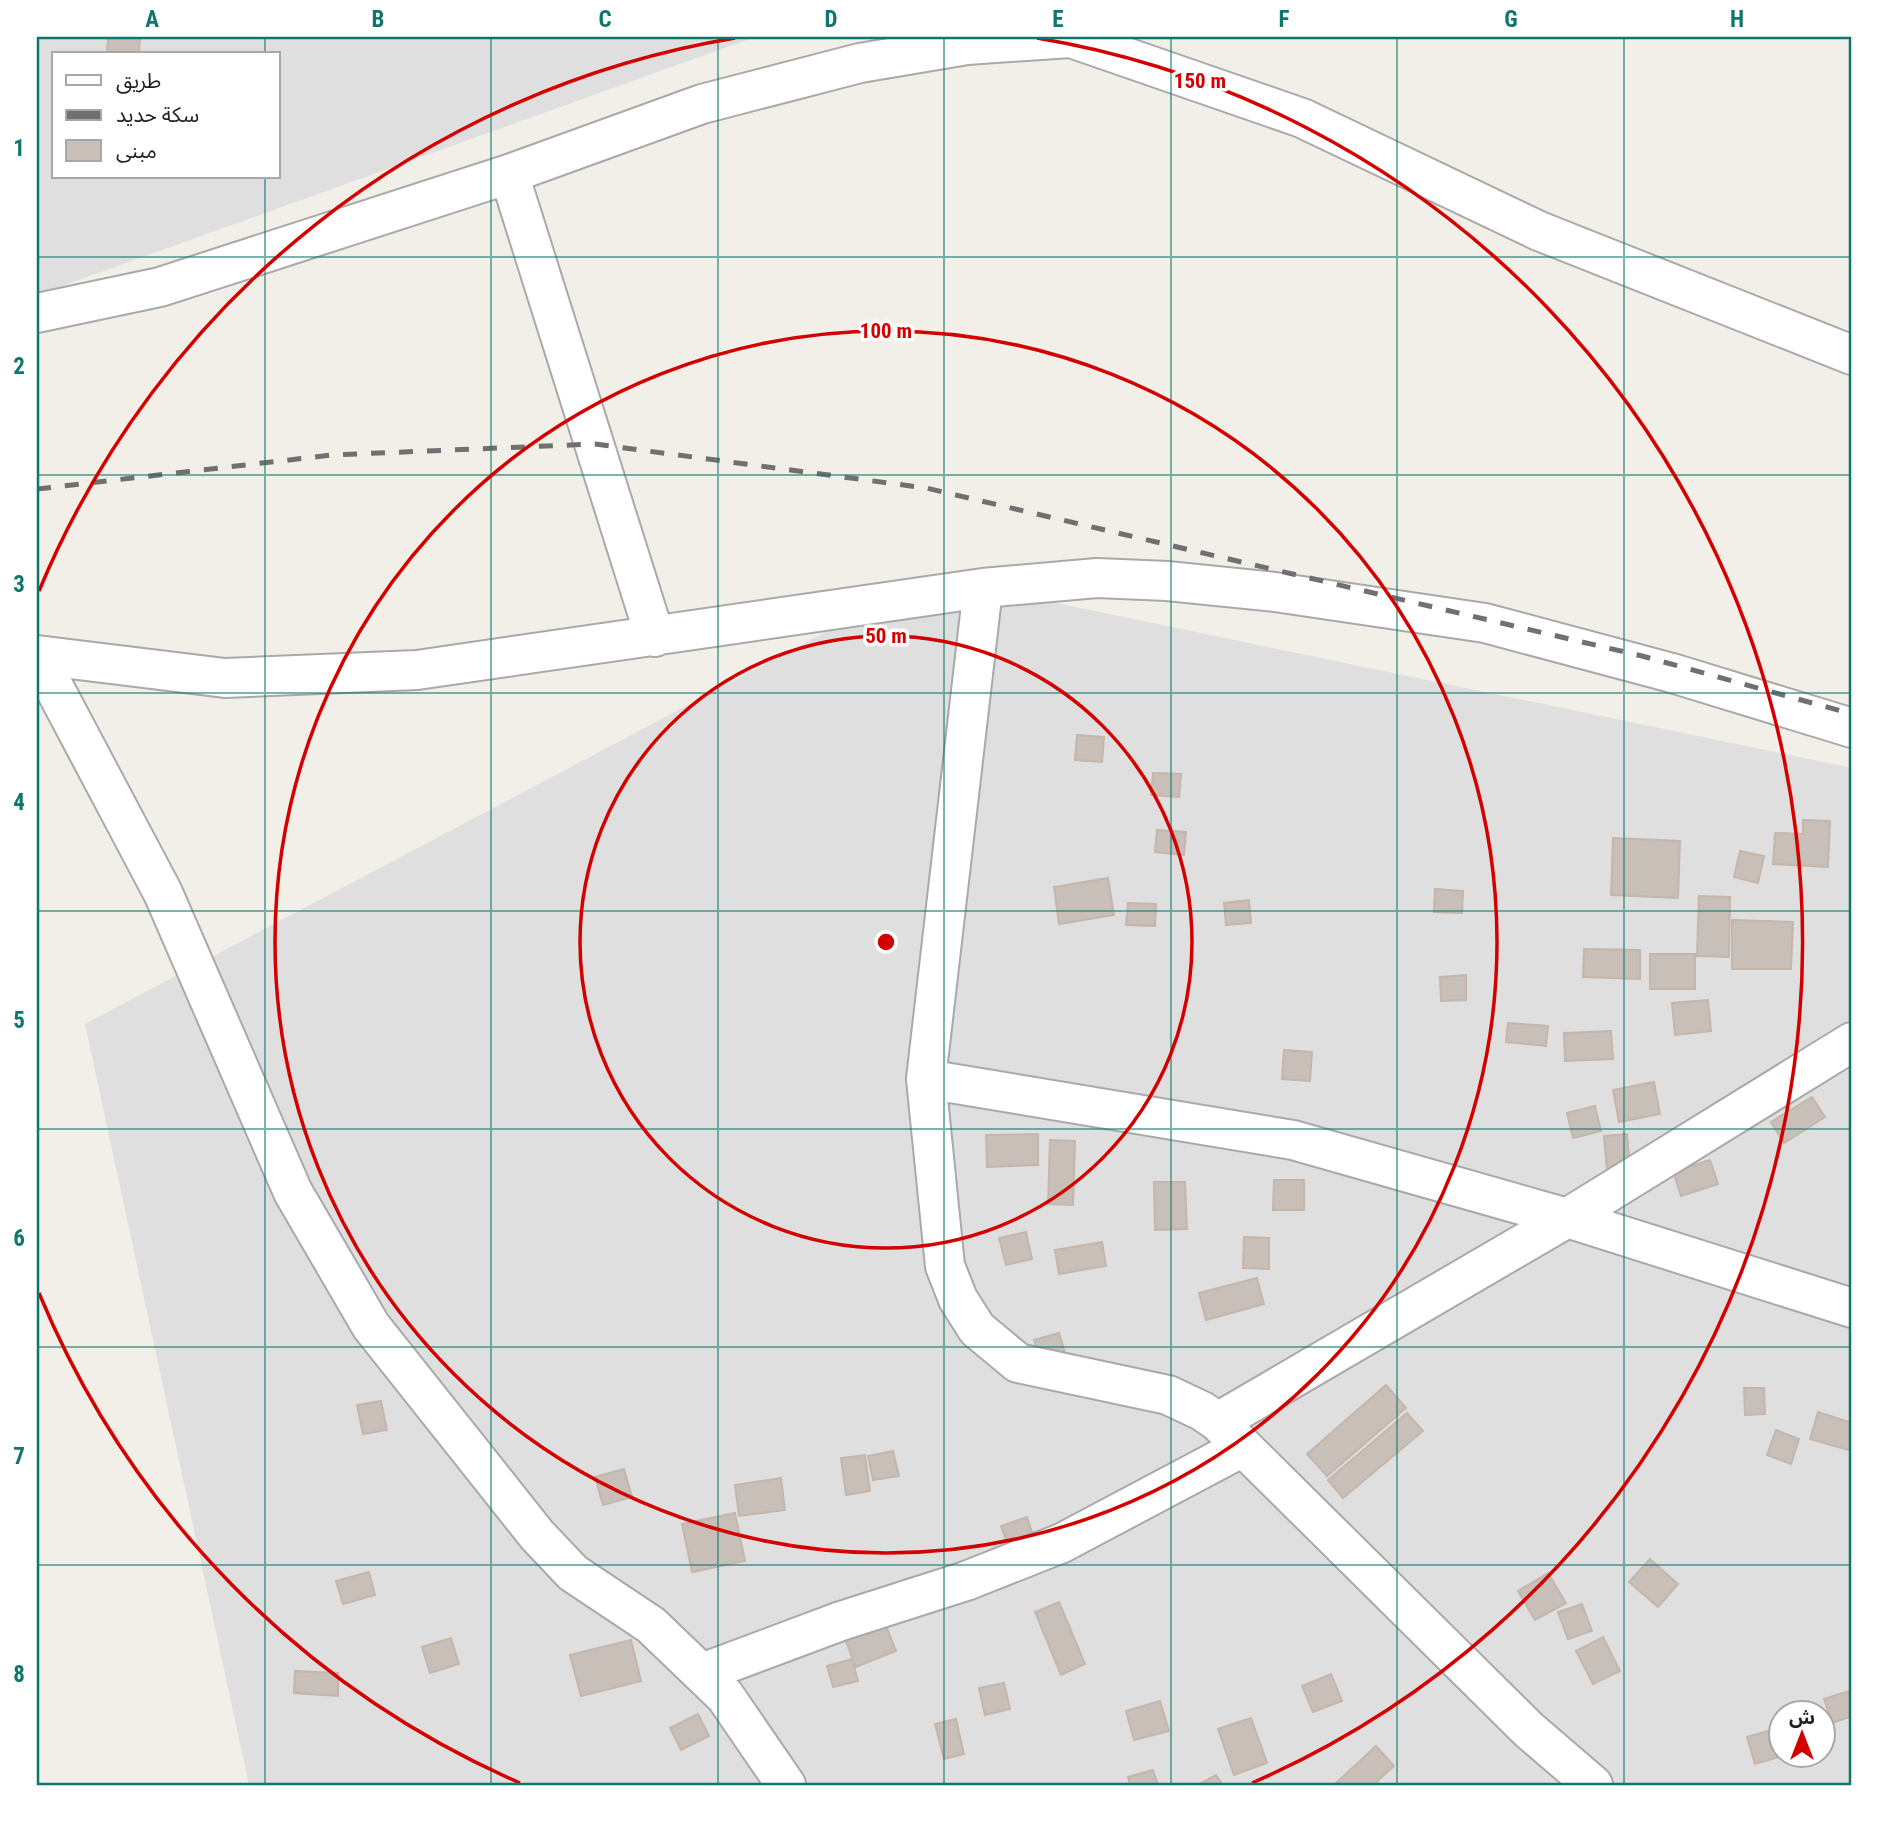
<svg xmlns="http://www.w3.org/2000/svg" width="1889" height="1822" font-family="'Roboto Condensed','Noto Sans Arabic',sans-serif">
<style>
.residential{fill:#e0dfdf;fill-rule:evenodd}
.building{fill:#c7bfb8;stroke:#c4b6ab;stroke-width:2}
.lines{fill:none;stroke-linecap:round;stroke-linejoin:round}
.minor-casing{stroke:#a9a9a9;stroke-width:42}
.minor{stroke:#fff;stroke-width:38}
.rail{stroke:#707070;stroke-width:5;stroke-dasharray:14 14;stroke-linecap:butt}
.grid{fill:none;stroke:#0f766e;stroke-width:2;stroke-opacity:0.55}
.ring{fill:none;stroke:#d40000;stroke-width:3.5}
.centre{fill:#d40000;stroke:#fff;stroke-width:3.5}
.ring-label{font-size:21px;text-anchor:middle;font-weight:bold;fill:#d40000;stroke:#fff;stroke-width:7;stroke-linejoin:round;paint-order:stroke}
.neatline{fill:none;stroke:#0f766e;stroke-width:2.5}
.grid-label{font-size:23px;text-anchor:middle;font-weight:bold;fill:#0f766e}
</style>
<rect width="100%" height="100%" fill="#f2efe9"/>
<path class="residential" d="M37 37H755L37 295ZM54 54H278V177H54Z
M930 577 1852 768V1785H249L85 1024ZM1780 1714H1822V1756H1780Z"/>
<path class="building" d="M108 37H140L139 54H107Z
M1077 735 1104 737 1102 762 1075 760Z
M1153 773 1181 774 1179 797 1151 795Z
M1803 820 1830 821 1828 867 1773 864 1775 833 1803 834Z
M1157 830 1186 832 1184 855 1155 852Z
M1613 838 1680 841 1678 898 1611 895Z
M1740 851 1764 856 1758 883 1734 877Z
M1108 878 1114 915 1059 924 1054 887Z
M1435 889 1463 891 1462 913 1434 912Z
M1699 896 1730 897 1729 957 1697 956Z
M1249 900 1251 923 1226 925 1224 903Z
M1128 903 1156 904 1155 926 1126 925Z
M1732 920 1793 922 1791 969H1732Z
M1584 949 1640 950V979L1583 977Z
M1650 954H1695V989H1650Z
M1466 975V1000L1441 1001 1440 977Z
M1708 1000 1711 1031 1675 1035 1672 1003Z
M1508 1023 1548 1026 1546 1046 1506 1042Z
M1611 1031 1613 1059 1565 1061 1564 1033Z
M1284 1050 1312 1052 1310 1081 1282 1079Z
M1654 1082 1660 1114 1619 1122 1613 1090Z
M1812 1097 1825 1117 1784 1143 1771 1122Z
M1595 1106 1601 1131 1573 1138 1567 1113Z
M1038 1134V1165L987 1167 986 1135Z
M1627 1134 1630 1169 1607 1171 1604 1136Z
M1050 1140 1075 1141 1073 1205 1048 1204Z
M1710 1160 1718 1184 1681 1196 1673 1172Z
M1274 1180H1304V1210H1273Z
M1154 1182H1185L1187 1229 1155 1230Z
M1026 1232 1032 1259 1006 1265 999 1238Z
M1244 1237 1269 1238V1269L1243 1268Z
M1102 1242 1106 1266 1059 1274 1055 1250Z
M1257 1278 1264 1304 1206 1320 1199 1293Z
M1059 1333 1067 1359 1042 1366 1034 1340Z
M1386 1385 1406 1408 1327 1476 1307 1454Z
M1744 1388H1764L1765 1414 1745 1415Z
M381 1401 387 1430 363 1434 357 1405Z
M1818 1412 1852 1423V1451L1810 1439Z
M1407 1413 1423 1431 1343 1498 1328 1480Z
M1776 1430 1799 1439 1791 1464 1767 1455Z
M893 1451 899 1476 873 1480 868 1456Z
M865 1455 870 1491 846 1495 841 1458Z
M624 1469 632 1497 603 1505 595 1477Z
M781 1478 785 1510 739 1516 735 1485Z
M735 1513 745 1561 692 1572 682 1524Z
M1027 1517 1035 1541 1009 1549 1001 1526Z
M1650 1559 1678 1584 1658 1607 1629 1582Z
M369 1572 375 1595 343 1604 336 1581Z
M1548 1573 1566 1603 1535 1620 1518 1591Z
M1059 1602 1085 1664 1061 1675 1035 1612Z
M1582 1604 1592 1631 1568 1639 1558 1612Z
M883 1618 896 1651 856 1667 843 1634Z
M1603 1637 1620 1671 1593 1684 1576 1651Z
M451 1638 459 1664 430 1673 422 1647Z
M631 1640 641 1681 581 1696 570 1655Z
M852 1659 858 1681 833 1687 827 1666Z
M295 1671 338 1673V1696L294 1693Z
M1331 1674 1342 1701 1313 1712 1302 1686Z
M1004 1683 1010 1709 985 1715 979 1688Z
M1852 1690V1716L1832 1723 1824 1699Z
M1160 1701 1169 1731 1134 1740 1126 1711Z
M698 1714 709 1736 681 1750 670 1728Z
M1251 1718 1267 1763 1234 1775 1218 1729Z
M956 1719 964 1754 944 1759 935 1724Z
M1775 1729 1782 1756 1755 1764 1747 1737Z
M1376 1746 1394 1766 1373 1785H1334Z
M1153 1770 1158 1785H1130L1128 1777Z
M1216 1775 1223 1785H1198Z"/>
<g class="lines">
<g class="minor-casing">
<path id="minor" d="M1068 37 1302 118 1539 231 1852 355
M509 174 655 637
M37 313 160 287 509 174 702 104 860 63 967 45 1070 38
M983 588 926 1079 945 1266 958 1299 977 1329 1018 1363 1168 1395 1202 1411 1218 1422 1529 1730 1593 1785
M37 655 225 678 417 670 983 588 1097 578 1167 581 1275 592 1485 623 1672 673 1852 728
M37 655 163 893 293 1192 371 1326 537 1535 573 1573 651 1625 725 1696 786 1785
M926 1079 1293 1140 1567 1218 1852 1308
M1218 1422 1567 1218 1852 1042
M702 1673 841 1621 966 1581 1062 1543 1241 1448"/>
</g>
<use href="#minor" class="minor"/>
<path class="rail" d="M37 489 332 455 595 444 926 488 1642 656 1852 714"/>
</g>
<path class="grid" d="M265 37V54M491 37V1785M718 37V1785M944 37V1785M1171 37V1785M1397 37V1785M1624 37V1785M265 177V1785M37 257H1852M37 475H1852M37 693H1852M37 911H1852M37 1129H1852M37 1347H1852M37 1565H1852"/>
<g class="ring">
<circle cx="886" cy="942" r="306"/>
<circle cx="886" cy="942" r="611"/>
<path d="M520 1783A917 917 0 0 1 39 1293M39 591A917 917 0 0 1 735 38M1037 38A917 917 0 0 1 1252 1783"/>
</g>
<circle cx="886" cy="942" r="10" class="centre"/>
<g class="ring-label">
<text x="1200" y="88">150 m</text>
<text x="886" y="338">100 m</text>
<text x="886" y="643">50 m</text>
</g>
<rect width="1889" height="1822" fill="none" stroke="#ffffff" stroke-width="77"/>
<rect x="52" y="52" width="228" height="126" fill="#ffffff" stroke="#a7a7a7" stroke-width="2"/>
<rect x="66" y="75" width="35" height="10" fill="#ffffff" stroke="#a7a7a7" stroke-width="2"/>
<text x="116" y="88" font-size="21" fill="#222222">طريق</text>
<rect x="66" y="110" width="35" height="10" fill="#707070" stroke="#a7a7a7" stroke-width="2"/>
<text x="116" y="122" font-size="21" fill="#222222">سكة حديد</text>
<rect x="66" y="140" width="35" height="21" fill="#c7bfb8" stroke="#a7a7a7" stroke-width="2"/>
<text x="116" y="158" font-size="21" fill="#222222">مبنى</text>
<g transform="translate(1802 1734)"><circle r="33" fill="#ffffff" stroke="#a7a7a7" stroke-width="2"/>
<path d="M0-5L12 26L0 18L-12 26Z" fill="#d40000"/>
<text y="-10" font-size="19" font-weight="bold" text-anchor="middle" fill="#222222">ش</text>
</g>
<rect x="38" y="38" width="1812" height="1746" class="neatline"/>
<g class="grid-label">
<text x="152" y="27">A</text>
<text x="378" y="27">B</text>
<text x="605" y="27">C</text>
<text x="831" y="27">D</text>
<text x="1058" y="27">E</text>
<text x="1284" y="27">F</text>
<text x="1511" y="27">G</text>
<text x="1737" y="27">H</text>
<text x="19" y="156">1</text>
<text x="19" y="374">2</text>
<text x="19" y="592">3</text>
<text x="19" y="810">4</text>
<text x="19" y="1028">5</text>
<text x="19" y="1246">6</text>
<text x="19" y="1464">7</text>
<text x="19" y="1682">8</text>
</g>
</svg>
